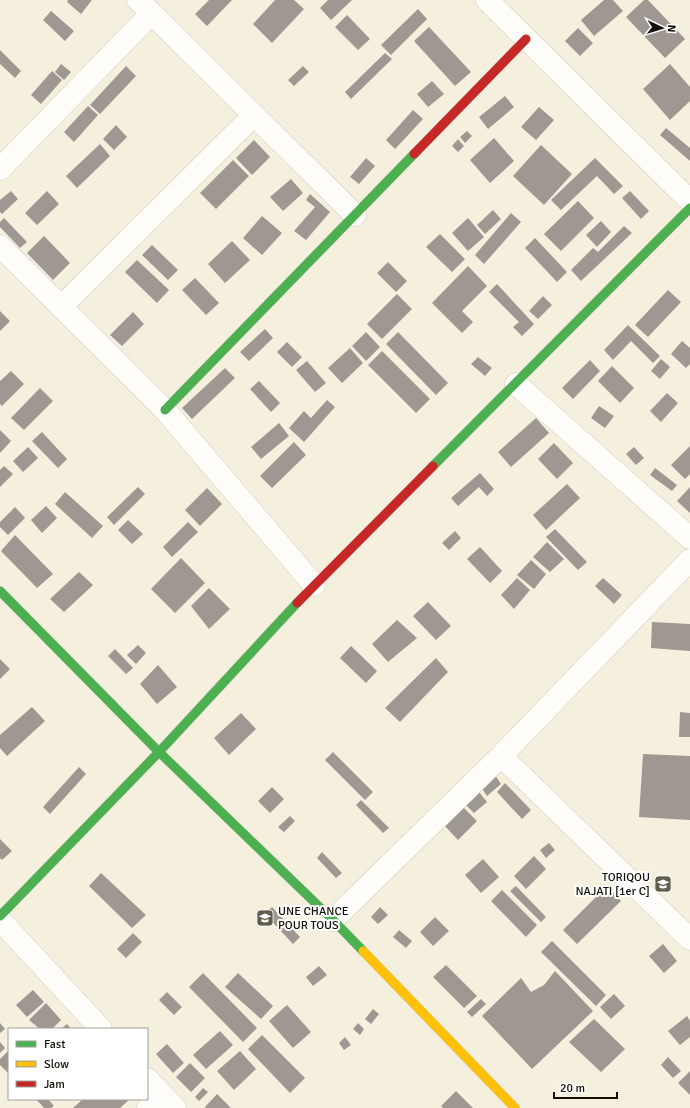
<svg xmlns="http://www.w3.org/2000/svg" width="690" height="1108" font-family="Signika,sans-serif">
<style>
.building{fill:#9e9792}
.lines{fill:none;stroke-linecap:round;stroke-linejoin:round}
.street-casing{stroke:#cfccbe;stroke-width:23}
.fast-casing{stroke:#cfccbe;stroke-width:10}
.slow-casing{stroke:#cfccbe;stroke-width:10}
.jam-casing{stroke:#cfccbe;stroke-width:10}
.street{stroke:#fefdfa;stroke-width:22}
.fast{stroke:#4caf50;stroke-width:9}
.slow{stroke:#ffc107;stroke-width:9}
.jam{stroke:#c62828;stroke-width:9}
.labels{text-anchor:middle;dominant-baseline:central;stroke-width:4;stroke-linejoin:round;paint-order:stroke}
.poi-label{font-size:12px;fill:#110f04;stroke:#fff;text-anchor:end}
</style>
<rect width="100%" height="100%" fill="#f5f0de"/>
<path class="building" d="M68 0H92L81 14 67 2Z
M209 0H232L207 26 195 14Z
M275 0H294L304 9 272 43 253 24Z
M328 0H352L331 20 320 8Z
M604 0H613L623 11 594 36 581 20Z
M644 0H648L685 39 665 58 626 17Z
M418 9 427 19 391 55 381 45Z
M51 11 74 31 65 41 43 20Z
M347 15 370 39 358 50 335 27Z
M429 27 471 72 455 86 414 41Z
M578 28 593 43 580 56 565 41Z
M0 50 21 71 15 78 0 64Z
M385 53 392 59 351 99 345 92Z
M61 64 71 72 64 80 55 72Z
M670 64 690 87V101L670 120 643 89Z
M126 66 136 76 100 114 90 105Z
M303 66 309 72 294 86 288 80Z
M52 71 62 80 41 104 31 95Z
M432 81 444 94 428 107 417 94Z
M505 96 514 107 488 129 479 117Z
M88 106 98 115 74 142 64 132Z
M539 107 554 120 536 140 521 127Z
M413 110 423 119 395 149 386 140Z
M116 125 127 137 114 150 103 139Z
M666 128 690 148V161L660 135Z
M467 131 472 136 465 143 460 137Z
M494 138 514 161 490 183 470 160Z
M458 139 464 146 458 152 452 146Z
M254 140 270 157 252 175 236 158Z
M100 144 110 156 77 188 66 176Z
M541 145 572 174 544 205 513 176Z
M366 158 375 166 359 184 350 177Z
M595 158 623 186 614 194 597 176 561 210 551 200Z
M233 160 249 176 216 209 200 193Z
M291 179 303 193 283 211 270 197Z
M11 191 18 199 2 214 0 212V200Z
M47 191 59 204 37 225 25 213Z
M630 191 649 211 641 219 622 198Z
M310 194 330 212 306 240 294 231 315 207 306 200Z
M578 201 594 218 561 251 544 234Z
M493 210 501 219 485 234 477 225Z
M511 213 521 222 484 264 475 255Z
M262 216 282 233 262 255 243 238Z
M4 218 27 242 20 248 0 227V222Z
M468 218 484 237 468 251 452 233Z
M601 221 611 232 597 247 586 235Z
M624 226 632 233 581 281 571 270 593 248 598 252Z
M440 234 465 259 452 272 426 247Z
M44 236 70 263 53 280 27 253Z
M535 238 567 272 557 282 525 248Z
M232 241 250 260 225 283 208 264Z
M152 245 178 270 168 280 142 255Z
M137 260 169 290 157 303 125 272Z
M388 262 407 281 396 292 377 273Z
M468 266 487 286 462 311 473 322 462 333 432 303Z
M195 278 219 303 206 315 182 290Z
M497 284 534 324 522 336 513 327 519 322 489 292Z
M668 290 681 302 648 337 635 325Z
M397 294 412 309 382 339 367 324Z
M543 296 552 305 538 319 529 311Z
M0 311 10 321 0 331Z
M133 312 144 324 122 346 110 335Z
M628 325 660 356 653 363 631 341 613 360 604 350Z
M265 329 273 338 249 361 240 352Z
M366 332 380 347 366 361 352 346Z
M398 332 448 383 436 395 386 344Z
M682 341 690 348V364L686 368 671 354Z
M287 342 302 357 292 367 277 352Z
M350 348 363 363 342 383 328 368Z
M382 351 430 399 416 413 368 365Z
M478 357 492 368 485 376 471 364Z
M661 359 670 367 660 379 651 371Z
M590 360 600 371 573 399 562 388Z
M307 361 326 383 315 392 296 370Z
M612 366 634 388 620 403 598 381Z
M225 368 235 378 192 419 182 408Z
M11 371 24 384 2 406 0 404V381Z
M259 381 280 403 271 412 250 389Z
M40 388 53 401 24 430 11 418Z
M667 393 678 403 661 422 650 411Z
M327 400 335 407 304 442 289 428 304 411 311 418Z
M599 406 614 416 605 428 591 418Z
M536 418 549 433 511 467 498 452Z
M279 423 289 436 261 459 251 447Z
M0 430 11 441 0 453Z
M42 432 67 459 58 468 32 441Z
M294 442 306 455 272 488 260 476Z
M554 443 573 463 557 479 538 459Z
M690 446V474L685 479 671 465Z
M28 447 38 458 23 472 13 461Z
M634 447 644 458 636 465 626 454Z
M4 466 13 474 0 487V470Z
M655 468 677 485 672 491 650 475Z
M480 473 494 489 487 496 479 487 458 506 451 498Z
M567 484 580 498 546 530 533 515Z
M138 487 145 494 114 525 107 517Z
M690 487V513L677 501Z
M207 488 222 504 200 526 185 510Z
M65 492 103 526 92 538 55 504Z
M46 506 57 518 42 533 31 520Z
M15 507 25 518 8 535 0 527V522Z
M128 520 143 534 132 544 118 530Z
M188 522 198 532 172 557 163 547Z
M555 529 587 562 578 570 546 537Z
M455 531 461 538 449 550 442 543Z
M15 535 53 574 37 588 1 551Z
M547 542 564 559 550 572 533 557Z
M480 547 502 571 490 583 467 559Z
M181 558 205 583 175 613 151 589Z
M531 560 546 574 534 589 517 575Z
M79 572 93 585 64 612 50 599Z
M517 578 530 590 514 609 501 595Z
M603 578 622 595 614 604 595 586Z
M209 588 230 609 209 629 191 606Z
M428 602 451 626 436 640 413 616Z
M397 620 417 638 388 662 372 644Z
M652 622 690 624V651L651 648Z
M138 645 146 653 136 664 127 655Z
M351 646 377 671 366 683 340 658Z
M115 649 133 668 126 674 108 656Z
M436 658 448 672 400 722 385 708Z
M0 659 10 669 0 679Z
M158 665 177 687 157 704 140 684Z
M32 707 45 721 7 756 0 748V735Z
M680 712 690 713V737H679Z
M241 713 256 729 229 755 214 738Z
M333 752 373 792 365 800 325 760Z
M643 754 690 756V820L639 817Z
M79 767 86 774 50 814 43 807Z
M495 775 501 784 487 796 481 787Z
M505 783 531 810 522 819 497 792Z
M272 787 284 799 270 813 258 801Z
M479 792 487 802 474 813 465 804Z
M361 800 389 828 383 833 356 805Z
M463 807 477 821 458 840 444 825Z
M290 816 295 821 284 832 278 827Z
M0 839 12 851 2 860 0 858Z
M549 843 555 850 546 858 540 850Z
M322 852 342 873 336 878 317 858Z
M534 856 546 869 526 889 514 876Z
M483 859 499 877 481 893 465 875Z
M101 873 146 915 132 928 89 886Z
M516 886 546 917 541 922 510 891Z
M607 886 621 901 577 944 563 930Z
M502 890 537 925 526 937 491 901Z
M272 907 300 937 293 944 265 914Z
M380 907 388 915 378 924 371 917Z
M435 917 449 931 433 946 420 932Z
M399 930 412 941 406 948 393 937Z
M133 933 142 942 126 958 117 949Z
M552 941 606 995 596 1006 541 952Z
M663 944 677 961 664 973 649 956Z
M446 965 477 996 464 1008 433 977Z
M319 966 327 975 313 986 306 977Z
M555 971 593 1011 532 1069 482 1016 521 978 531 992 544 985Z
M203 973 257 1028 243 1042 189 987Z
M238 973 273 1006 261 1019 225 987Z
M33 990 44 1002 27 1017 16 1005Z
M167 992 182 1007 174 1015 159 1000Z
M614 994 625 1006 611 1019 600 1007Z
M481 999 486 1004 472 1017 467 1012Z
M46 1003 61 1020 52 1029H40L29 1020Z
M287 1005 311 1032 293 1048 269 1021Z
M373 1009 379 1014 371 1024 365 1019Z
M687 1016 690 1021V1037L680 1045 668 1031Z
M594 1019 625 1049 601 1072 569 1042Z
M0 1023 5 1029 0 1033Z
M358 1023 364 1029 360 1035 353 1029Z
M67 1024 71 1029H61Z
M220 1031 233 1045 206 1069 193 1055Z
M262 1035 305 1078 290 1093 248 1049Z
M345 1037 351 1045 344 1050 339 1043Z
M0 1042 5 1048 0 1053Z
M167 1044 184 1063 173 1073 156 1054Z
M9 1050V1072L8 1073 0 1065V1059Z
M240 1051 256 1069 234 1090 217 1071Z
M668 1057 681 1071 673 1078 661 1065Z
M190 1063 205 1078 191 1092 176 1077Z
M690 1071V1095L678 1083Z
M203 1088 208 1092 199 1101 195 1097Z
M456 1091 473 1108H443L441 1106Z
M217 1094 231 1108H206L205 1107Z
M36 1099H48L54 1106 51 1108H44Z
M83 1099H130L120 1108H73Z"/>
<g class="lines">
<g class="street-casing">
<path id="street" d="M138 0 355 215
M487 0 690 201
M0 169 151 14
M0 246 165 410 314 585
M61 307 254 115
M516 384 690 538
M501 756 690 939
M0 920 101 1029
M333 920 501 756 690 560
M147 1079 175 1108
M148 1108 162 1095"/>
</g>
<g class="fast-casing">
<path id="fast" d="M165 410 414 154
M433 466 690 208
M0 591 159 752 333 920 363 951
M0 916 159 752 297 603"/>
</g>
<g class="slow-casing">
<path id="slow" d="M363 951 515 1108"/>
</g>
<g class="jam-casing">
<path id="jam" d="M414 154 526 39
M297 603 433 466"/>
</g>
<use href="#street" class="street"/>
<use href="#fast" class="fast"/>
<use href="#slow" class="slow"/>
<use href="#jam" class="jam"/>
</g>
<defs>
<g id="school-square" transform="scale(0.9)"><rect x="-9" y="-9" width="18" height="18" rx="4" fill="#615e50" stroke="#fff"/><path d="M0-5L7-2L0 1L-7-2ZM-4 1L0 2.5L4 1V4Q0 6-4 4Z" fill="#fff"/></g>
</defs>
<g fill-rule="evenodd">
<use href="#school-square" x="663" y="884"/>
<use href="#school-square" x="265" y="918"/>
</g>
<g class="labels">
<g class="poi-label">
<text x="650" y="877">TORIQOU<tspan x="650" dy="14">NAJATI [1er C]</tspan></text>
<text x="278" y="911" text-anchor="start">UNE CHANCE<tspan x="278" dy="14">POUR TOUS</tspan></text>
</g>
</g>
<rect x="8" y="1028" width="140" height="72" fill="#ffffff" stroke="#a09f9b"/>
<rect x="16" y="1041" width="20" height="6" fill="#4caf50" stroke="#a09f9b"/>
<text x="44" y="1048" font-size="12" fill="#110f04">Fast</text>
<rect x="16" y="1061" width="20" height="6" fill="#ffc107" stroke="#a09f9b"/>
<text x="44" y="1068" font-size="12" fill="#110f04">Slow</text>
<rect x="16" y="1081" width="20" height="6" fill="#c62828" stroke="#a09f9b"/>
<text x="44" y="1088" font-size="12" fill="#110f04">Jam</text>
<g transform="translate(662 28) rotate(94)" stroke="#ffffff" stroke-width="3" paint-order="stroke">
<path d="M0-3L7 15L0 10L-7 15Z" fill="#110f04"/>
<text y="-6" font-size="11" font-weight="bold" text-anchor="middle" fill="#110f04">N</text>
</g>
<path d="M554 1092v6h63v-6" fill="none" stroke="#110f04" stroke-width="2"/>
<text x="560" y="1092" font-size="12" fill="#110f04" stroke="#ffffff" stroke-width="3" paint-order="stroke">20 m</text>
</svg>
